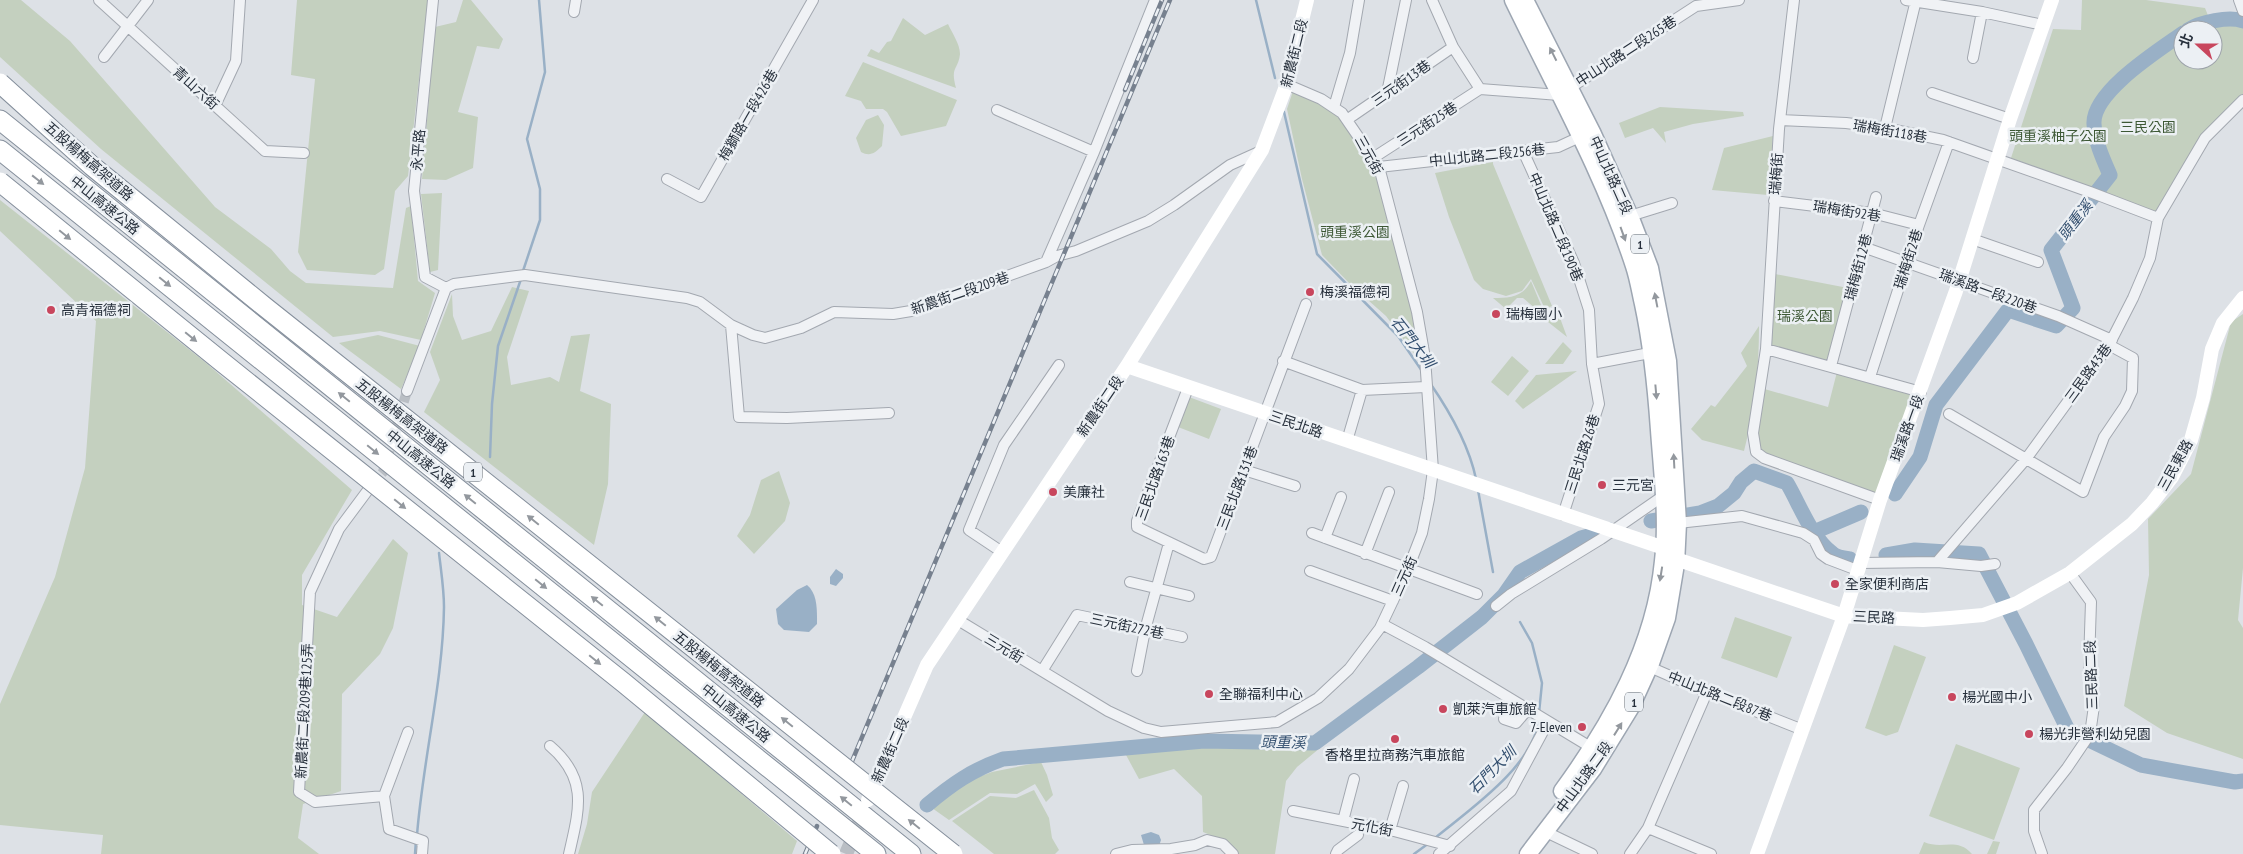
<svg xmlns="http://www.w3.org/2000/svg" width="2243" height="854" font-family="'PT Sans Narrow','Noto Sans TC',sans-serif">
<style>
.green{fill:#c4d0bf;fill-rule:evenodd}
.water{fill:#99b0c6}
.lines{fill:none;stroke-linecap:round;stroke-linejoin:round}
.stream{stroke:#99b0c6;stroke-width:2.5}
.river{stroke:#99b0c6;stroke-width:15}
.street-tunnel{stroke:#b9bec4;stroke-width:10;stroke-dasharray:10 5;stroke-linecap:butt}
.secondary-tunnel{stroke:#b9bec4;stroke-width:14;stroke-dasharray:14 7;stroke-linecap:butt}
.street-casing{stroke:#a3a8b0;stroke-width:12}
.primary-casing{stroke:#9da6b2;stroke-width:19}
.highway-casing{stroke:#858f9c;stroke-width:21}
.street{stroke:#f0f2f5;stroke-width:10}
.secondary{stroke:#fff;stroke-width:14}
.primary{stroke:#fff;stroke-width:16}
.highway{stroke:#fff;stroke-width:19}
.rail-casing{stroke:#77818f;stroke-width:4.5}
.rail{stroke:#ecf0f4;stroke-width:2.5;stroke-dasharray:8;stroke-linecap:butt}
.highway-bridge-casing{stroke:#858f9c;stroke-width:21;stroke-linecap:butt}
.highway-bridge{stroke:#fff;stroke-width:19}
.oneway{fill:#93989e}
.poi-dot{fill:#c8465d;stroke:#ecf0f4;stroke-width:2}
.labels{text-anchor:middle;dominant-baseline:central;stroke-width:5;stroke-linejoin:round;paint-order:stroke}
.shield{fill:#ecf0f4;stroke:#626a73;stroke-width:1}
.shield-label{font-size:12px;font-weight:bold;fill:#27303c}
.street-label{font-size:14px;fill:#27303c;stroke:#ecf0f4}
.park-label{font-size:14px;fill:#3d5835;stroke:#ecf0f4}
.poi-label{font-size:14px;fill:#27303c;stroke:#ecf0f4;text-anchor:start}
.water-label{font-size:15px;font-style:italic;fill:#334f6f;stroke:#ecf0f4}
</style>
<rect width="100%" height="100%" fill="#dde1e6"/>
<path class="green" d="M0 0H21L70 41 215 207 271 249 290 271 306 283 393 288 406 208 411 206 418 281 435 293 421 340 380 331 333 337 101 149 0 57Z
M297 0H428L408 176 395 191 384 269 375 275 307 270 298 252 315 79 291 75Z
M463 0H471L503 39 499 49 477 46 458 112 478 117 473 168 446 180 422 179 435 27 456 22Z
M2082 0H2146L2205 8 2211 23 2235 19 2243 21V100L2196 147 2159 213 2011 158 2053 29 2081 30ZM2183 30H2213V60H2183Z
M903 18 925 35 948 24C952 33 960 44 960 54 958 71 950 66 956 88L867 56 871 49 879 53 887 42 891 41Z
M863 62 957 100 946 126 901 136 887 112 883 109H866L861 101 845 96Z
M1293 91C1304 96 1322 100 1331 108 1388 157 1408 292 1421 363L1386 316 1351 285 1322 255 1302 179 1287 109Z
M1660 107 1743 112 1744 116 1693 124 1664 132 1666 143 1653 128 1625 138 1619 123Z
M878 115 884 125 882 146C875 153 870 157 861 152L856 138 866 120Z
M1773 136 1768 195 1712 190 1724 148Z
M1493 162V164L1552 306 1545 309 1531 279 1522 291 1506 296 1483 289 1474 280 1449 217 1435 173Z
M442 193 438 270 430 272 421 194Z
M0 200 205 362 352 490 302 575V605L337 617 393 539 408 553 393 628 380 654 342 694 341 791 303 804 298 838 319 854H101L103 835 0 825V704L55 577 85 468 96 321 0 231Z
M1775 274 1848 288 1827 362 1769 346Z
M1531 281 1541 305 1537 310 1523 298H1517L1506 309 1493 298C1509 298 1523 297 1531 281Z
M512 287 529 291 507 357 511 385 550 377 559 382 571 336 590 334 580 391 611 404 608 484 594 545 424 412 440 380 430 352 452 294 453 316 462 340 491 331Z
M1556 307 1567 337 1543 318 1542 312Z
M2243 314V568L2238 620 2243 628V759L2167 733 2124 706 2149 575 2148 519 2191 474 2231 322Z
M1759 326C1759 370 1755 409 1744 451L1702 440 1691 429 1711 405 1715 407 1747 366 1741 353Z
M378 335 420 346 401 389 339 343Z
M1563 342 1572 351 1563 364H1545Z
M1512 356 1529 371 1508 396 1491 382Z
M1838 368 1921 392 1880 500 1756 452 1761 388 1828 407Z
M1577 371 1523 409 1515 401 1536 375Z
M1189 397 1221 409 1209 439 1178 427Z
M779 471 790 503 785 521 754 554 737 536 750 515 761 480Z
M1735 617 1792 637 1777 678 1721 658Z
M1894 645 1926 657 1898 732 1886 736 1865 728Z
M645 712 797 841 792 854H578L587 824 592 792Z
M1956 744 2020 768 1994 840 1929 816Z
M1236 747 1320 748 1297 767 1286 781 1275 854H1239L1230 843 1203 832 1202 796 1174 769 1139 779 1126 755 1187 748Z
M1041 762 1047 775 1053 795 1046 802 1035 784 1017 794 990 793 949 820 932 808 965 782 992 772Z
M1034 790 1049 818 1052 838 1059 850 1055 854H994L952 821 990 796 1016 798Z
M1993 841 2000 842 1996 854H1987Z
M1924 842C1942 850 1957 837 1972 854H1919Z"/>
<path class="water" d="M836 569 843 574V578L836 586 830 584V577Z
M807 585C818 594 817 611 817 624L809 632 784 630 778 624 776 609 797 590Z
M1151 832 1159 835 1161 840 1159 846 1144 845 1141 835Z"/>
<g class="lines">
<path class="stream" d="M1256 0 1275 78
M1284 112 1317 254 1398 336 1422 371
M523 271 540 220V189L527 139 545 72 539 0
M1430 383C1450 412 1469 445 1476 479
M490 457 492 404 498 346 521 279
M1478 490 1493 572
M1520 622 1532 643 1542 683 1539 713
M417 835C423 759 443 682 444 607 444 589 441 571 439 553
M1435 838C1469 810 1534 766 1539 719
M415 854 416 840
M1414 854 1429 843"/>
<path class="river" d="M2188 30C2200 22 2229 16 2243 21
M1895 494 1920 457 1936 405 2008 310 2056 326 2073 308 2051 250 2110 175C2103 159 2095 142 2094 124 2092 92 2159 50 2183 33
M1651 521 1700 513 1718 506 1734 493 1741 482 1754 471 1787 483C1800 505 1811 537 1832 553 1836 557 1844 558 1850 559
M1814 532 1861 512
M1886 555 1915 550 1979 554 2026 644 2068 730 2141 765 2235 782 2243 781
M927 805C952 784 972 770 1003 759L1204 741 1315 743 1418 667 1482 617 1504 595 1520 572 1581 538 1610 530"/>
<path class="street-tunnel" d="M372 485 383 472 407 391"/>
<path class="secondary-tunnel" d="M846 854 866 806"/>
<g class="street-casing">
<path id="street" d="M99 0 265 151 304 153
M433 0 414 191 425 277 446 288
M1432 0 1453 47 1480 89
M1794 0 1779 129 1766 349 1753 433 1756 452 1764 458 1880 500
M1906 0 1982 12 2043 25
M2239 0 2243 11
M574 12 576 0
M104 57 148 0
M1973 58 1982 12
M1480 89 1559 95 1696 6 1739 0
M1387 93 1406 0
M1932 93 2010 119
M215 106 236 61 240 0
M1334 107 1350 53 1359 0
M997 110 1094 152 1046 262
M1348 119 1453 47
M1780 120 1846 123 1885 128 1943 140 2090 192 2158 218
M1885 128 1916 0
M1523 151 1574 263 1589 310 1592 364 1599 404 1563 515
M1094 152 1155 0
M1373 158 1480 89
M1379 167 1558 147 1584 135
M667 179 701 197 813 0
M1774 201 1872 213 1919 225
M1630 216 1672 203
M1972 239 2038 262
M1863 247 2058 316 2112 340
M446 288 454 284 525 275 687 298 700 302 731 325 753 335 765 338 801 328 834 312 893 314 911 311 1046 262 1057 256 1076 251 1148 221 1174 205 1230 165 1261 151
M731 325 739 417 787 418 889 413
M1766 349 1921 392
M1283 361 1362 390 1426 387
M1592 364 1655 352
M1831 366 1876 197
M1870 377 1919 225 1949 142
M1188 388 1137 521V527L1204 559 1211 557 1306 304
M407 391 446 288
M1949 414 2083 492 2104 437 2125 406 2132 391 2133 358 2109 345
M1347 441 1362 390
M1244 470 1295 486
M368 490 339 529 310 592 299 792 315 802 384 796 408 732
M1678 523 1742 516 1803 533 1814 540 1821 554 1828 559 1857 570
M1312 533 1477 594
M1325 538 1341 497
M1002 552 969 530 1004 445 1059 365
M1365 554 1389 492
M1937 562 2026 459 2109 345 2133 298 2150 258 2158 218 2205 138 2243 100
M1860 563 1937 562 1981 566 1995 564
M1310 571 1393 601
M1130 582 1189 596
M1496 606 1511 594 1601 539 1663 496
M958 620 1108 711 1144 728 1161 732 1277 722 1318 698 1349 669 1380 628 1408 569 1422 533 1429 499 1433 470 1425 358 1417 312 1379 167 1342 113 1321 99 1286 84
M1382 624 1425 647 1592 748
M1645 665 1707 692 1803 730
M1042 671 1077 615 1182 637
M1137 671 1145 630 1169 543
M1504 719 1516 723 1528 709
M550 746C589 779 579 810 569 854
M384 796 389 829 423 841 422 854
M1293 811 1394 831 1450 846
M1343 821 1354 779
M1648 828 1711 854
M1390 830 1403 786
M1544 831 1592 854
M1116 854 1132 850 1171 849 1195 845 1207 840 1223 844 1233 854
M1336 854 1338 850 1358 835
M1439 854 1511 791 1546 726
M1630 854 1648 828 1707 692
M2042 854 2034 831V810L2067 768 2090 734 2094 706 2089 663 2091 602 2070 573"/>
</g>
<g class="primary-casing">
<path id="primary" d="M1513 0C1555 87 1604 174 1634 266 1638 278 1640 291 1643 304 1652 346 1656 387 1659 430 1662 473 1668 518 1663 561 1655 646 1611 724 1562 791
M1525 0 1592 132 1632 221 1650 268 1668 361 1678 523 1676 564 1667 618 1651 663 1631 707 1593 769 1528 854"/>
</g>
<g class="highway-casing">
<path id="highway" d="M0 120 911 854
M0 150 876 854"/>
</g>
<use href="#street" class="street"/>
<path class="secondary" d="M1127 366 1664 548 1676 559 1844 616 1923 620 1950 618 1983 615 2017 603 2070 573 2132 524 2152 503 2172 477 2191 440 2203 398 2212 349 2223 323 2243 298
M868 800 927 665 1127 366 1262 150 1285 89 1307 0
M1757 854 1844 616 1880 500 1956 291 2010 119 2052 0"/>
<use href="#primary" class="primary"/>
<use href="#highway" class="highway"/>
<g class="rail-casing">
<path id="rail" d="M1125 90 1162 0
M845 778 1170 0
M805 854 817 826"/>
</g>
<use href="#rail" class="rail"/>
<g class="highway-bridge-casing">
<path id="highway-bridge" d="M0 83 92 166 265 307 953 854
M0 182 222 362 624 683 831 854"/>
</g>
<use href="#highway-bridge" class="highway-bridge"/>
</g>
<defs><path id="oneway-solid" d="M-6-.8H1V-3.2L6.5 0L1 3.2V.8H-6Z" transform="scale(1.25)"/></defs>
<g class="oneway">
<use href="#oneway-solid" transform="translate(1553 54) rotate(-117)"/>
<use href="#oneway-solid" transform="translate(38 180) rotate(38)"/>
<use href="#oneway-solid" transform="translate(1623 234) rotate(70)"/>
<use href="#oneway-solid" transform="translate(65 235) rotate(39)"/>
<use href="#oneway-solid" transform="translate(165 282) rotate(39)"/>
<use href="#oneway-solid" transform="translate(1656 300) rotate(-101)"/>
<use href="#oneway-solid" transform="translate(191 337) rotate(39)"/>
<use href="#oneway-solid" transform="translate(1656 392) rotate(85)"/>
<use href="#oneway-solid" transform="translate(344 397) rotate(-141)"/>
<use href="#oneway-solid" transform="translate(373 450) rotate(39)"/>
<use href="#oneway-solid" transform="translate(1674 461) rotate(-93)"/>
<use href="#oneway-solid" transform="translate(470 499) rotate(-141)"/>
<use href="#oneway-solid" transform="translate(400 504) rotate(39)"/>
<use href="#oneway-solid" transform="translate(533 520) rotate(-141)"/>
<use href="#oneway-solid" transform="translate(1661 574) rotate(99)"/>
<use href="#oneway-solid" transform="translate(541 584) rotate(39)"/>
<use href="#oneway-solid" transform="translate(597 601) rotate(-141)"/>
<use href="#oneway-solid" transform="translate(660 621) rotate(-141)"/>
<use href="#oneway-solid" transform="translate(595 660) rotate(39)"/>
<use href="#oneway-solid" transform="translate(787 722) rotate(-141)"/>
<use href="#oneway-solid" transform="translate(1618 729) rotate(-58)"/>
<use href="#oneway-solid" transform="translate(846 801) rotate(-141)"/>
<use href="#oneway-solid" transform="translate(914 824) rotate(-141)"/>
</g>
<g class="poi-dot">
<circle cx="1310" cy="292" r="5"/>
<circle cx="51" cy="310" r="5"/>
<circle cx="1496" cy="314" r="5"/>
<circle cx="1602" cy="485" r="5"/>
<circle cx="1053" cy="492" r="5"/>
<circle cx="1835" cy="584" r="5"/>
<circle cx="1209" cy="694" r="5"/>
<circle cx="1952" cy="697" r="5"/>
<circle cx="1443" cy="709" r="5"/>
<circle cx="1582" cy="727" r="5"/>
<circle cx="2029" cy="734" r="5"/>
<circle cx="1395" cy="739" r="5"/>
</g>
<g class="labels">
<g class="shield">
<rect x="1631" y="234.5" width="18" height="19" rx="4"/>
<rect x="464" y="462.5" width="18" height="19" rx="4"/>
<rect x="1625" y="692.5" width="18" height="19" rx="4"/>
</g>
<g class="shield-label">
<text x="1640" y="244">1</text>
<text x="473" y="472">1</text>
<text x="1634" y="702">1</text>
</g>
<g class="street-label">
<text transform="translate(1626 51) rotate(-33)">中山北路二段265巷</text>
<text transform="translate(1294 53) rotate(-76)">新農街二段</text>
<text transform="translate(1401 83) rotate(-35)">三元街13巷</text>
<text transform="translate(196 88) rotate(42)">青山六街</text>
<text transform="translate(748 115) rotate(-60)">梅獅路一段426巷</text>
<text transform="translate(1427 124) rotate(-33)">三元街25巷</text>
<text transform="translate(1890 131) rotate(10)">瑞梅街118巷</text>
<text transform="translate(418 150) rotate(-85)">永平路</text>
<text transform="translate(1369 155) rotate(61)">三元街</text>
<text transform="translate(1487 155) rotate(-6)">中山北路二段256巷</text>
<text transform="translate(89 161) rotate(41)">五股楊梅高架道路</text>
<text transform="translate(1776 174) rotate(-86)">瑞梅街</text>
<text transform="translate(1611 175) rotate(66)">中山北路二段</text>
<text transform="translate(105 205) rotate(39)">中山高速公路</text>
<text transform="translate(1847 211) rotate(9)">瑞梅街92巷</text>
<text transform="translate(1556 227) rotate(67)">中山北路二段190巷</text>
<text transform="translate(1908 259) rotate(-72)">瑞梅街2巷</text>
<text transform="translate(1858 267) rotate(-75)">瑞梅街12巷</text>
<text transform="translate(1988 291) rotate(20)">瑞溪路一段220巷</text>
<text transform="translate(960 293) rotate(-19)">新農街二段209巷</text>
<text transform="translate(2088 373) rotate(-54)">三民路43巷</text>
<text transform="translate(1100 406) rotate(-56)">新農街二段</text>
<text transform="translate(402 416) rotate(38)">五股楊梅高架道路</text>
<text transform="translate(1296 424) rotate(19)">三民北路</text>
<text transform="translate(1907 428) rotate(-70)">瑞溪路一段</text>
<text transform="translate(1582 454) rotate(-72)">三民北路26巷</text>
<text transform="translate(421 459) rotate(39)">中山高速公路</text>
<text transform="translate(2175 465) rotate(-61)">三民東路</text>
<text transform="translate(1155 478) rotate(-70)">三民北路163巷</text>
<text transform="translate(1237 488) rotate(-69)">三民北路131巷</text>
<text transform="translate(1404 576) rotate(-66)">三元街</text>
<text transform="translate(1874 617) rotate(3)">三民路</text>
<text transform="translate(1127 626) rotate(12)">三元街272巷</text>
<text transform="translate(1004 648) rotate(31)">三元街</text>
<text transform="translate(719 669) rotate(39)">五股楊梅高架道路</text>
<text transform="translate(2091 675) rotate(-92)">三民路二段</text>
<text transform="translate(1720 696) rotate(22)">中山北路二段87巷</text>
<text transform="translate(304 711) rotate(-87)">新農街二段209巷125弄</text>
<text transform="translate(736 713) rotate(39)">中山高速公路</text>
<text transform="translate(890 750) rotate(-66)">新農街二段</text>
<text transform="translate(1584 777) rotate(-54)">中山北路二段</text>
<text transform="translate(1372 827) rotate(11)">元化街</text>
</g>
<g class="park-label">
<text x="2148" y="127">三民公園</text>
<text x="2058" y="136">頭重溪柚子公園</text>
<text x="1355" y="232">頭重溪公園</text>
<text x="1805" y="316">瑞溪公園</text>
</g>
<g class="poi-label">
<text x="1320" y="292">梅溪福德祠</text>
<text x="61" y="310">高青福德祠</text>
<text x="1506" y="314">瑞梅國小</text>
<text x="1612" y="485">三元宮</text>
<text x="1063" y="492">美廉社</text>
<text x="1845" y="584">全家便利商店</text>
<text x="1219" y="694">全聯福利中心</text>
<text x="1962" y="697">楊光國中小</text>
<text x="1453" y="709">凱萊汽車旅館</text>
<text x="1572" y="727" text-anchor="end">7-Eleven</text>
<text x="2039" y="734">楊光非營利幼兒園</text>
<text x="1395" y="755" text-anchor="middle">香格里拉商務汽車旅館</text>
</g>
<g class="water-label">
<text transform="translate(2075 220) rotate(-52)">頭重溪</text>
<text transform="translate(1413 342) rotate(52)">石門大圳</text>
<text transform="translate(1283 742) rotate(1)">頭重溪</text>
<text transform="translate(1492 770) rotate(-45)">石門大圳</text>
</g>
</g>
<g transform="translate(2198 45) rotate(291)"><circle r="24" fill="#ecf0f4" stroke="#9da3aa"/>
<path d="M0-4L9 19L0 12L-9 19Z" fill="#c8465d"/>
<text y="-8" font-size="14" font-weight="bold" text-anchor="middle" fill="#27303c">北</text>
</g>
</svg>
